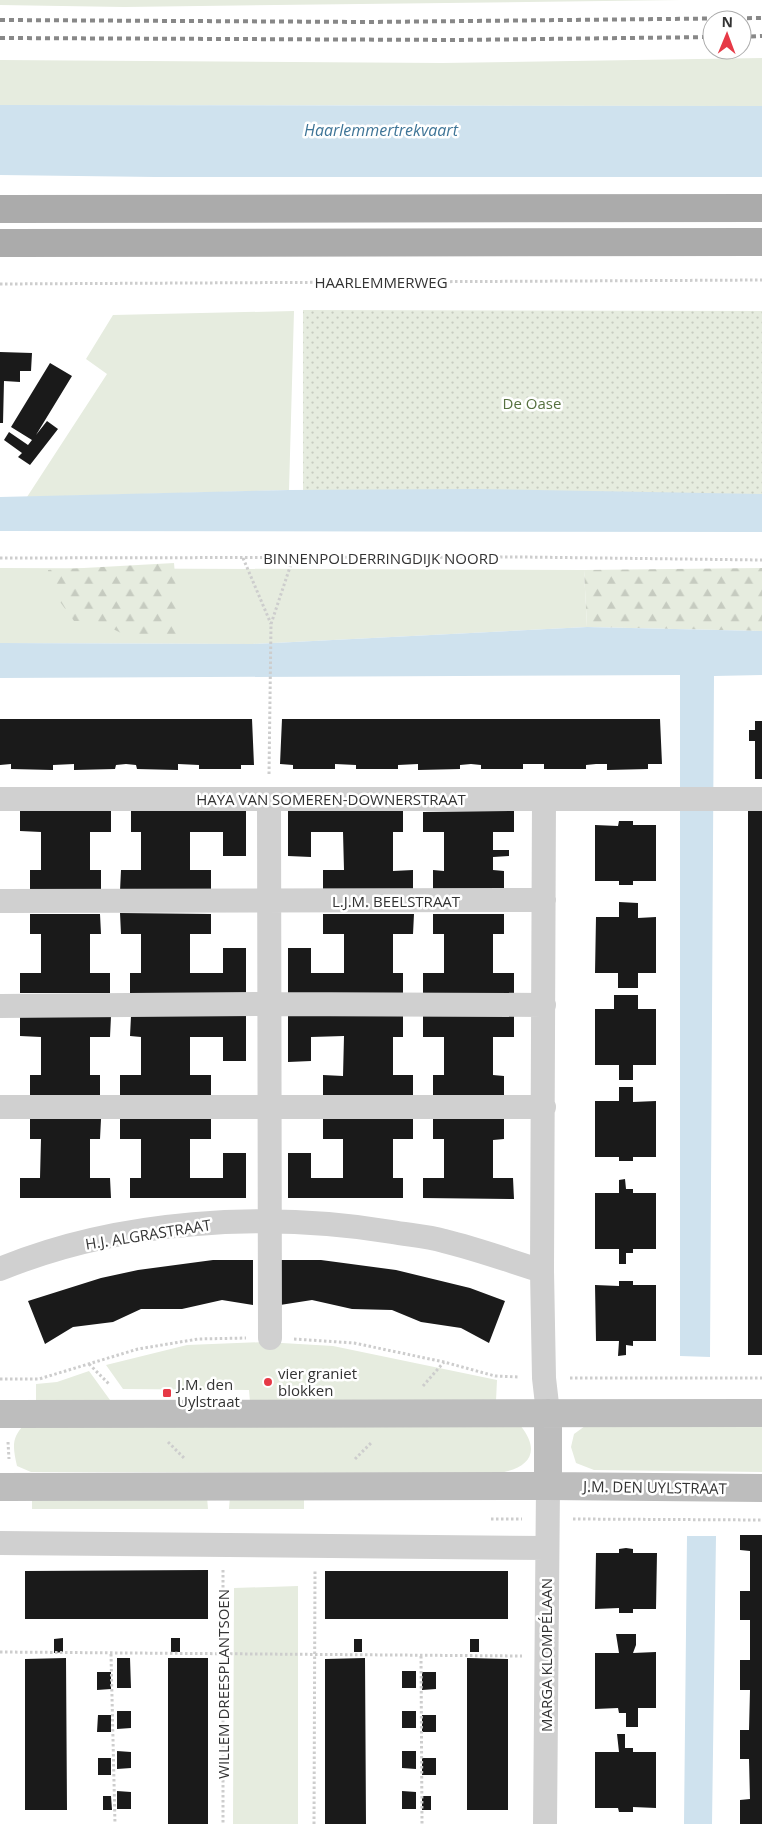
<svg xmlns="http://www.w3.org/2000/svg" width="762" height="1824" font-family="'Open Sans',sans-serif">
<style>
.green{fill:#e6ecdf}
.forest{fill:url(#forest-firs)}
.garden{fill:url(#garden-dots)}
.water{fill:#cfe2ee}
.building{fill:#1a1a1a}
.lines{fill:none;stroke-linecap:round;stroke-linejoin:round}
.path{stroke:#cdcdcd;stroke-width:3;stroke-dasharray:2.5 2.5;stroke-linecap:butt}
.street{stroke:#d0d0d0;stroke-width:24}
.secondary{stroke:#bdbdbd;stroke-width:28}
.primary{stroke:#ababab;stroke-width:28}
.rail{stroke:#888;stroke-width:4;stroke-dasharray:5 4;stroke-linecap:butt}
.poi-dot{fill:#e63946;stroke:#fff;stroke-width:2}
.labels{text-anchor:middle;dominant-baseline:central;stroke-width:5;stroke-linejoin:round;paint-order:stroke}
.street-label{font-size:15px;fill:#333;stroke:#fff}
.park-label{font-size:15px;fill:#56703f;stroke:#fff}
.poi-label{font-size:15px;fill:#333;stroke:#fff;text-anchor:start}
.water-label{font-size:16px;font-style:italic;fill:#3f7597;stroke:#fff}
</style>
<defs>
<pattern id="forest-firs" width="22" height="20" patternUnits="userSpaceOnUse" patternTransform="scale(1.25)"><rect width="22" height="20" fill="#e6ecdf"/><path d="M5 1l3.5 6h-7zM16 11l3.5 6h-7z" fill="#c6cbc0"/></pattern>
<pattern id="garden-dots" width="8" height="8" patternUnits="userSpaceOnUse" patternTransform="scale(1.25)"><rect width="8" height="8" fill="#e6ecdf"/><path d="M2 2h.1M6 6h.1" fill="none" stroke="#c6cbc0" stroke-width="1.8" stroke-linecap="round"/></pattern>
</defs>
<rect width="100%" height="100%" fill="#fff"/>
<path class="green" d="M0 0H682L124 7 0 5Z
M762 58V106L0 105V60L442 63Z
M294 311 289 490 27 497 107 374 86 359 113 315Z
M0 568 584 570 587 627 252 644 0 643Z
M265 1342 333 1346 497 1380 496 1401 250 1402 249 1390 123 1389 106 1365 187 1345Z
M89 1371 110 1400H36V1384L57 1382Z
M24 1425H520C542 1452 529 1469 498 1473L31 1472 17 1466C13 1448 11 1438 24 1425Z
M585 1426H762V1472L594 1470 576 1463 571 1447 574 1434Z
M32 1492 207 1497 208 1509H32Z
M230 1496H304V1509H229Z
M298 1586V1824H233L234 1588Z"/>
<path class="forest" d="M174 563 180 635 131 638 97 621H74L50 588 48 570Z
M762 568V631L587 627 584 570Z"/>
<path class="garden" d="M303 310 762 311V495L303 496Z"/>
<path class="water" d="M0 105 762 106V177H155L0 175Z
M475 489 762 494V532L0 531V497L289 490Z
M587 627 762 631V675L714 676 710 1357 680 1356V675L0 678V643L252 644Z
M687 1536H716L712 1824H684Z"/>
<path class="building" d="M0 352 32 353 31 371H20V382L4 381 3 423H0Z
M50 363 72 376 36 435 47 421 58 429 30 465 18 457 22 453 4 440 9 432 28 445 32 440 11 427Z
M0 719H252L254 765H241V769H199V765L178 764V770L137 769 136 765 126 764 116 765 115 769 74 770V764L53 765V770L11 769V764L0 765Z
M282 719H660L662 764H648V769L607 770V764H596L586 765V769H544V764H523V769H481V765L471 764 460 765V769L418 770V764L398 765V769H356V765L335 764V769H293V765L280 764Z
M755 721H762V779H755V741H749V730H755Z
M20 811H111V832H90V870H101V891H30V870H41V832L20 831Z
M131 811H246V856H223V832H190V870H211V891H120L121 870H141V832H131Z
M288 811H403V832H393V871L413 870V891H323V870H344L343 832H311V857L288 856Z
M514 811V832H493V850H509V856L493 857V870L504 871V889L433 891V870L444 871V832H423V812Z
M748 811H762V1355H748Z
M619 821H633V825H656V881H633V885H619V881H595V825L618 826Z
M619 902 638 903V918L656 917V973H638V988H618V973H595L596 917H619Z
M120 913 211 914V934H190V973H223V948H246V993H130V973H141V934H121Z
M30 914H100L101 934H90V973H110V993H20V973H41V934H30Z
M323 914H414L413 934H393V973H403V993H288V948H311V973H344V934H323Z
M433 914H504V934H493V973H514V993H423V973H444V934H433Z
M614 995H638V1009H656V1065H633V1080H619V1065H595V1009H614Z
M20 1016H111L110 1037H90V1075H100V1096H30V1075H41V1037L20 1036Z
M131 1016H246V1061H223V1037H190V1075H211V1096H120V1075H141V1037L130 1036Z
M288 1016H403V1037H393V1075H413V1096H323V1075L343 1076 344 1036 311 1037V1061L288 1062Z
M423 1016H514V1037H493V1075L504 1076V1096H433V1075H444V1037H423Z
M619 1087H633V1102L656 1101V1157H633V1161H619V1157H595V1101H619Z
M323 1118 413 1119V1139H393V1178H403V1198H288V1153H311V1178H343V1139H323Z
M30 1119H101L100 1139H90V1178H110L111 1198H20V1178H40L41 1139H30Z
M120 1119H211V1139H190V1178H223V1153H246V1198H130V1178H141V1139H120Z
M433 1119H504V1139L493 1140V1178H513L514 1199 423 1198V1178H444V1139H433Z
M625 1179 626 1189H633V1193H656V1249H633V1253H626V1264H619V1249H595V1193H619V1180Z
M213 1260H253V1305L222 1300 182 1309H141L113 1322 73 1327 45 1344 28 1301 101 1278 138 1270Z
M281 1260H321L396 1270 470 1288 505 1301 489 1343 461 1328 421 1322 392 1310 352 1309 312 1300 280 1305Z
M619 1281H633V1285H656V1341H633V1346L626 1345V1355L618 1356 619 1341H596L595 1285 619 1286Z
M740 1535H762V1824H740V1800L750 1799 749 1759H740V1730H749L750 1690H740V1660H750V1620H740V1591H750V1551L740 1550Z
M626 1548 633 1549V1553H657L656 1609H633V1613H619V1608L595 1609 596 1553H619V1549Z
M208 1570V1619H25V1571Z
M325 1571H508V1619H325Z
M616 1634H636V1645L633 1653 656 1652V1708H638V1727H626V1713H619L618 1708 595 1709V1653H619Z
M63 1638V1652L54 1653V1639Z
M171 1638H180V1652H171Z
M354 1639H362V1652H354Z
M470 1639H479V1652H470Z
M66 1658 67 1810H25V1659Z
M117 1658H130L131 1688H117Z
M168 1658H208V1824H168Z
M365 1658 366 1824H325V1659Z
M467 1658 508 1659V1810H467Z
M402 1671H416V1688H402Z
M97 1672H111V1689L97 1690Z
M422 1672H436V1689L422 1690Z
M117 1711H131V1728L117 1729Z
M402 1711H416V1728H402Z
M98 1715H111V1732H97Z
M422 1715H436V1732H422Z
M617 1734H625V1748H633V1752H656V1808L633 1807V1812H619L618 1808H595V1752H619Z
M117 1751 131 1752V1768L117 1769Z
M402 1751H416V1769L402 1768Z
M98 1758H111V1775H98Z
M422 1758H436V1775H422Z
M117 1791 131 1792V1809H117Z
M402 1791 416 1792V1809H402Z
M103 1796H111L112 1810H103Z
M422 1796H431V1810H422Z"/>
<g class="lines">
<path class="path" d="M0 284 762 280
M0 558 521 557 762 560
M243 558 271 624
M269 774 271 624 293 558
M294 1339 354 1343 444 1362 495 1376 519 1377
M89 1364 110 1385
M570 1378H762
M0 1379H39L138 1349 198 1339 246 1338
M423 1386 444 1362
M8 1442 9 1459
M168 1442 185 1459
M355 1459 372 1442
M491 1519H522
M573 1519 762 1520
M223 1570V1824
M0 1652 522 1656
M111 1654 115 1824
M421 1656 422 1824
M314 1824 315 1571"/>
<path class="street" d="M0 799H762
M544 799 542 1271 544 1378 548 1413
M269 800 270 1338
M0 901 544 900
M0 1006 270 1004 544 1005
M0 1107H544
M0 1269C119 1220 266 1211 392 1232 409 1235 428 1236 444 1241 477 1249 510 1261 542 1271
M0 1543 547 1548
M545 1824 548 1486"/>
<path class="secondary" d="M0 1414 762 1413
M548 1486V1413
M0 1487 548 1486 762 1488"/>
<path class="primary" d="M0 209 762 208
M0 243 762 242"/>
<path class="rail" d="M0 20 370 22 762 18
M742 37 762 36
M0 38 457 40 712 37"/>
</g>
<g class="poi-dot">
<circle cx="268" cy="1382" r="5"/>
<rect x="162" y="1388" width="10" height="10" rx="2.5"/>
</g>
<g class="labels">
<g class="street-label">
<text x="381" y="282">HAARLEMMERWEG</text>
<text x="381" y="558">BINNENPOLDERRINGDIJK NOORD</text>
<text x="331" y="799">HAYA VAN SOMEREN-DOWNERSTRAAT</text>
<text x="396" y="901">L.J.M. BEELSTRAAT</text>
<text transform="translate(148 1234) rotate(-9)">H.J. ALGRASTRAAT</text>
<text transform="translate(655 1487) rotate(1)">J.M. DEN UYLSTRAAT</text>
<text transform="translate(546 1655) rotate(-90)">MARGA KLOMPÉLAAN</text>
<text transform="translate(223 1684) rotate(-90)">WILLEM DREESPLANTSOEN</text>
</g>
<g class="park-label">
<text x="532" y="403">De Oase</text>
</g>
<g class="poi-label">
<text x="278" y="1373">vier graniet<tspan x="278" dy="17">blokken</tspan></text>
<text x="177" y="1384">J.M. den<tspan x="177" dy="17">Uylstraat</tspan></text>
</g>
<g class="water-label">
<text x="381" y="130">Haarlemmertrekvaart</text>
</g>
</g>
<g transform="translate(727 35) rotate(1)"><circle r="24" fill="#ffffff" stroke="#adadad"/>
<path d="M0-4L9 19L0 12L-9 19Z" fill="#e63946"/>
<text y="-8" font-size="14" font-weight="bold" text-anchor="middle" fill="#333333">N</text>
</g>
</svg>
